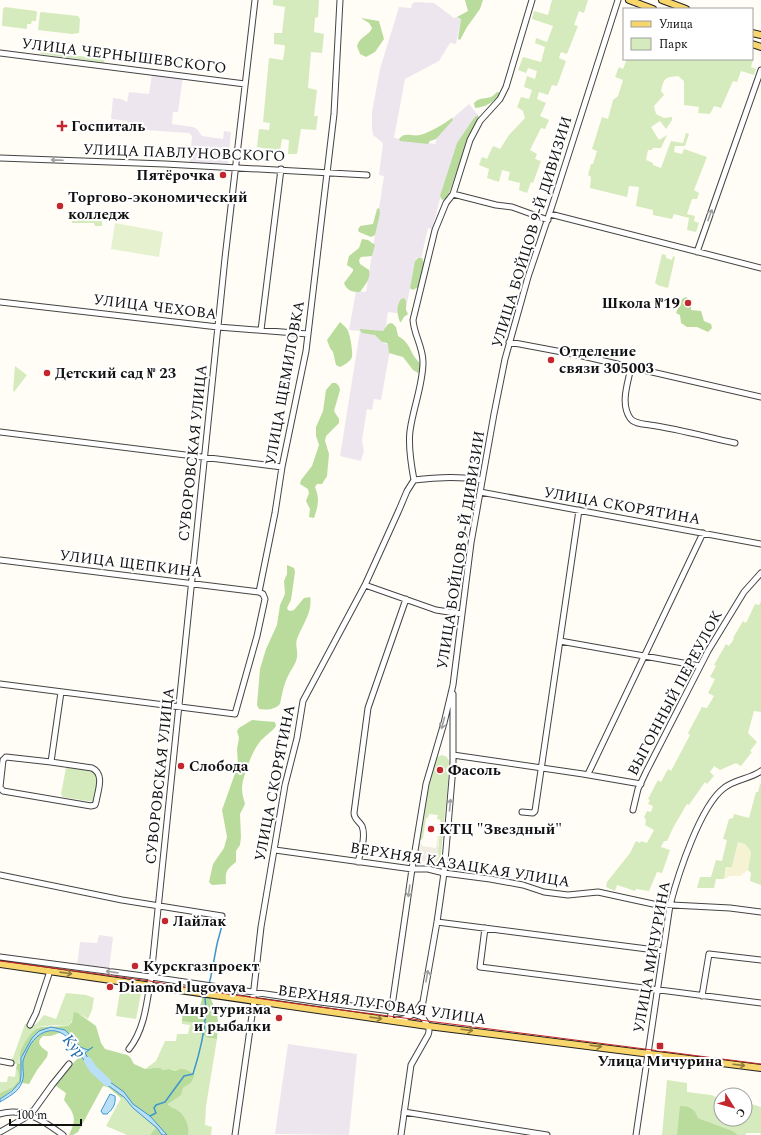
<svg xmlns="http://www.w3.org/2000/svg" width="761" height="1135" font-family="Spectral,serif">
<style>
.industrial{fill:#eee6ef}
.farmland{fill:#f6f3d4}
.green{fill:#d5ebbd}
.forest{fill:#b9dc9c}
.pitch{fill:#e6f2cf}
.plaza{fill:#f1ede2}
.water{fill:#b9e0f7;stroke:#3f96cf}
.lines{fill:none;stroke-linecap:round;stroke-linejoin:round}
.stream{stroke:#3f96cf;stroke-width:1.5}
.river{stroke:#b9e0f7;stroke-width:8}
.minor-casing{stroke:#444;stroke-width:7}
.major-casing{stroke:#222;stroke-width:8}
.minor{stroke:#fff;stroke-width:5}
.major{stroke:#f9d66b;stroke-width:6}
.tram{stroke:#c4262e;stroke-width:1}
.oneway{stroke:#a0a0a0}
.oneway2{stroke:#917d42}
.poi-dot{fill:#c4262e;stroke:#fff;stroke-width:1.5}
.labels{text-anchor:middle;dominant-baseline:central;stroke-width:4;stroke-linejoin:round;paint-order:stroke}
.street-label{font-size:15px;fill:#111;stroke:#fff}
.poi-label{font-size:15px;font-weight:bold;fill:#111;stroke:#fff;text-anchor:start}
.water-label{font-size:16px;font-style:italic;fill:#1768a6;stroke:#fff}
</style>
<rect width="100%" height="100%" fill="#fffdf5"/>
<path class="industrial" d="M415 2 434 3 454 18 457 17 461 19 456 44 450 43 439 61 405 79 394 138 435 144 438 135 446 124 469 104 478 115 457 145 443 188 432 229 428 228 421 259 416 258 405 314 388 312 383 343 391 345 381 400 374 399 372 410 367 409 362 440 364 451 361 461 340 456 360 331 349 330 356 291 366 292 384 176 379 175 383 143 373 135 372 128V112L380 69 399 7 411 8 412 4Z
M152 74 183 77 178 112H173L172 124 193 127 197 129 202 136 223 139 224 131 231 132 228 164 190 162 192 136 189 133 127 129V121L111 119 113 98 121 99 127 102 129 92 149 94Z
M99 935 113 937 109 970 77 965 80 942 97 943Z
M288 1044 357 1054 349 1135 275 1134Z"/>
<path class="farmland" d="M738 842 745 844 751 852 748 870 740 876H730L724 879 727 867H732Z"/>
<path class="green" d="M273 0H319L318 17 315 18 314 32 324 34 322 53 311 52 308 88 317 90 314 116H318L316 130 301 129 297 154H288L289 140 282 139 280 151 257 147 259 129 269 130 270 123 263 122 269 58 283 60 285 47 284 45 274 44V33H282L285 7 273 5Z
M552 0H588L584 13 579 11 574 25 578 26 567 54 561 52 559 58 566 61 557 86 552 85 548 95 539 92 537 99 546 103 540 116 549 120 545 129 541 128 530 150 537 154 535 159 541 161 533 183 531 182 527 193 519 190 520 183 508 180 510 172 502 170 499 182 487 178 489 169 479 165 482 157 487 159 493 146 500 149 509 135 525 118 523 111 517 107 521 97 529 99 532 90 524 87 527 76 535 79 537 71 528 68 526 73 518 70 523 57 541 62 545 47 535 43 536 38 547 42 553 26 532 19 534 11 548 15Z
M5 7 36 11 37 12 36 21H32L31 24H27V29L3 26 2 25 3 9Z
M41 12 78 16 80 19 79 33 72 34 38 30 40 13Z
M39 51 104 59V63L41 54Z
M627 59 753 60 751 67 756 69 754 75 741 71 737 82 733 81 721 108 714 106 710 114 698 113 699 107 684 105V81L678 76C665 77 664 78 661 91L664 95 654 106 656 114 664 118 672 117V120L666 129 660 121 651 127 659 140 667 135 661 148H653L652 150H648L646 160 653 163V165L661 168 671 141 683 143 686 133 689 134 685 146H675L674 152 682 154 684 149 707 157 694 190 699 193 697 199H692L687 214 695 216 694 221 699 223 696 232 687 230 689 218 674 214 672 219 653 215V210L636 206 639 187 629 186 627 197 590 188 591 177 588 175 591 164H593L597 151 592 149 602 117 608 119 613 100 618 96 623 80 615 77 619 67 623 69Z
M76 213 99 215 102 218V226H95L94 223H72V216Z
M662 254 666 255V258L672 260 673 256 675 257 668 288 657 285V284L655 283Z
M15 366 27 375 14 392 13 390Z
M761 601V712L754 711 748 733 757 742 750 751 752 752 741 766 736 763 720 770 714 766 710 772 714 776 707 784 705 782 689 805 687 804 674 826 667 841H664L661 847 670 850 662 873 657 872 649 891 636 889 635 891 617 885 615 891 606 887 607 882 630 853 636 841 640 843 641 841 647 843 654 830 645 825 646 820 644 817 647 811 651 812 653 806 648 804 650 800 648 799 658 780 661 782 668 769 671 771 690 735 688 733 702 707 707 708 714 696 708 693 715 679 710 677 716 666 714 665 726 644 729 646 734 639 733 638 743 621 746 623 755 604 759 605Z
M442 755 447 757 450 763 440 864 437 861 441 820 437 819 438 815 429 814 428 818H426L423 838 421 840H420L417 861 416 860 428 785 435 758Z
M69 767 94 771 98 777 94 802 63 797 61 794 66 768Z
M760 784H761V885L750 881 751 873 748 870 751 852 745 844 738 842 732 867H726L724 879H716L714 888H697L700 877H711L716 860 722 861 727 840 723 839 729 819 733 818 734 814 749 818 756 792H758Z
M121 986 142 989 136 1019 116 1016Z
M66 993 86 995 94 998 92 1010 88 1019 78 1013 68 1026 55 1025 38 1027 19 1057 20 1065 11 1063 25 1024C37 1027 36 1024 44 1015L56 1019Z
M182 1021 200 1024 208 1038 217 1039 206 1106 205 1125 212 1127 211 1135H188C191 1128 185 1116 179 1111 175 1108 171 1108 168 1103L180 1095 183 1088 191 1083 195 1075 169 1069 162 1070 161 1068H154L145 1069 156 1061 165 1041H176L177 1034H188L190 1025 182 1024Z
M16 1069 18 1070 19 1080 13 1087 0 1093V1082H7L8 1076 15 1077Z
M667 1080 687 1083V1092L711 1095 721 1099V1119H745V1102L761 1107V1135L760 1133H747L745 1135H738L733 1131 698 1118 679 1131 677 1135H662Z
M124 1097 133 1108 157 1128 150 1135H127L106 1126 121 1098Z"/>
<path class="forest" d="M465 0H483L480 9 467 27 460 40 458 39 461 19 457 17 468 11Z
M361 18 379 21 384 39 375 52 366 57 360 54 357 46C360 36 369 36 372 28L369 23Z
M497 92 501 93C494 102 486 107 475 108L474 103C480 97 485 99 491 97 493 96 495 94 497 92Z
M478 115 479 118 469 137 449 193 445 199 442 200 440 196 457 143 474 118Z
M452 118 453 120 436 139 430 141 428 144 400 141 399 139C405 131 411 137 420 135 429 133 444 124 452 118Z
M379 208 380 213 375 235 371 237 359 232 358 230 360 226 373 224 377 209Z
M362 239 368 240 375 245 372 256 361 257 359 260 360 264 369 270C371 279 365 285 360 292 352 292 347 291 344 283L353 271V269L347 265 349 256 359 248Z
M418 258H422L424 263 420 286 413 290 411 289 410 288 415 261Z
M686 297 691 301V310L701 311 704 321 711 324 712 328 708 332 697 327H687L681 323 680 315 676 313 682 299Z
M404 298 406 301V310L408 314 404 317 401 322H400C397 314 396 306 401 299Z
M340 322C342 324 345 326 347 329 350 333 353 352 352 357 350 362 344 365 340 367L336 365 333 352 330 348 327 340Z
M392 323 396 327 398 336C412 344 409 353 420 363V371L418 373 413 370 403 357 389 353 388 345 387 343 382 342 375 335 362 333 360 330V329L383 331 388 324Z
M332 383H336L339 386 340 390 334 411 339 419V423L326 436 325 441 329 454 327 476 322 484H317L315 487C320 499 318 506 314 518L309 517 310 509 306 501 309 493 308 489 300 484 301 480 312 466 319 445 316 436V427L323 411 326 390Z
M287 565 294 568 295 572 291 600 287 608 288 610 290 611 294 610 304 598 310 597C313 612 302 625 297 639 295 644 298 651 297 657 296 664 292 668 289 674 284 683 282 694 280 704 274 710 267 710 259 709L257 705 260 669 266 649 277 625 280 605 285 594 284 581 287 574Z
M252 720 275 722 276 726C271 733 264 736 259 743 252 752 242 778 242 789 242 794 244 800 245 804L240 814 241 837 240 845 236 851V862C226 870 225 872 226 884L212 885 209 882 213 864 224 848 227 837 222 810 238 765 237 749 239 738 237 731 239 728Z
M203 995 210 996C212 1003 216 1009 217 1015 219 1023 217 1032 217 1039L208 1038 200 1033V1024L182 1021 183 1009 199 1010Z
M74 1012 78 1013 96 1026 101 1043 105 1049 127 1055 130 1057 134 1064 145 1069 154 1068H161L162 1070 169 1069 176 1071C183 1066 189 1071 195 1075L191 1083 183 1088 181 1095 168 1104C171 1108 175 1108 179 1111 185 1116 191 1128 188 1135H150L156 1128 133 1108 124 1097 121 1098 108 1087 103 1086 78 1132 73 1135H69C77 1118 75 1115 64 1100L66 1093 56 1086 75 1061 82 1055C79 1043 72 1038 62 1032L51 1036H43C35 1043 41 1047 48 1052L47 1057 37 1070 29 1084 22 1083 23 1081 21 1079 16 1087 0 1099V1093L13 1087 19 1080 18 1070 16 1069 17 1064H20C20 1061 19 1058 20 1054 22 1045 32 1029 41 1027L68 1026 72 1022Z
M680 1106C690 1106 695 1109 698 1118L733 1131 738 1135H677Z"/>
<path class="pitch" d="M115 223 163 232 159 257 111 249Z"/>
<path class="plaza" d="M440 820H441L437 861 440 864 437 866 435 863 422 861 421 864H419L417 861 419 844H422V846L436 848Z"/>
<path class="water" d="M51 1027 65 1030 75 1040 80 1047 88 1050 93 1047 85 1053 91 1063 105 1076 110 1082 124 1092 133 1104 150 1116 167 1135H162L157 1128 133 1108 124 1097 106 1084 93 1069 89 1067 69 1039C54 1023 36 1032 28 1049 26 1053 24 1057 23 1061 22 1068 25 1075 22 1082 19 1092 8 1097 0 1102V1099L12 1091 20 1082 21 1075V1058L32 1038 39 1031Z
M110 1094 115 1096C116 1104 113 1109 107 1114H103L101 1111Z"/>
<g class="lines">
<path class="stream" d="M209 984 211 976 217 944 224 918
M150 1116 156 1113 154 1108 156 1105 165 1102 184 1076 193 1074C200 1052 208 1021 205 998"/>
<path class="river" d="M88 1061 93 1069 107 1082"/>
<g class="minor-casing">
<path id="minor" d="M0 53 245 84
M0 158 165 164 367 175
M453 194 496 205 512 207 548 220
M550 214 761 268
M697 252 761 70
M0 302 218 327 308 334
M261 330 281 169
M509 342 578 355 761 397
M631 367C628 383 620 403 630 418 634 424 644 424 650 425 678 429 707 437 735 443
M0 432 282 467
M414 480C411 464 408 447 410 431 413 408 423 385 423 362 423 347 414 335 413 320L435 230 446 203 453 194 470 140 480 121 500 99 506 87 532 0
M480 492 761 544
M0 560 259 592 263 594 265 599 257 636 235 714 0 684
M365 585 436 610 462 614
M259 592 275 513 282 467 306 351 334 114 340 0
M560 641 700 666
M453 755 583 774 641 784
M588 774 703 533
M0 787 3 791 91 806 95 805 96 802C98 790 105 774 92 768L51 762
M0 787 3 760 6 757 51 762 61 692
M633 810 638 789 646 772 708 651 744 592 761 573
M522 812 533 813 535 811 579 510
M275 850 412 869H428L444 873 490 879 523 885 544 892 568 895 598 892 653 904 730 908 761 912
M358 862C361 851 366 836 362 826 359 821 354 819 354 813L368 708 406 599
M0 875 122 900 222 916
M437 922 663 951
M485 928 480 967 761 1003
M0 957 151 977 320 1002 392 1011 413 1014 422 1017
M702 996 709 954 761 960
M390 1020 412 869 426 784 444 723 453 685 471 543 494 414 505 359 528 277 552 206 618 0
M396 1020C407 1019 416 1014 421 1004
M30 1025 36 1013 50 971
M129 1049C145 1029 147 1001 151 977L225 258 255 0
M0 1061 11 1063
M404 1112 547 1135
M0 1114C23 1106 45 1122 63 1135
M0 1132 23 1119 34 1110 52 1085 69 1064
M235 1135 254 1001 253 997 261 927 285 785 297 738 303 701 365 585 399 510 407 491 414 480C437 477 459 476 482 480
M401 1135 411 1065 428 1035C432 1025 423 1022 421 1013L437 922 444 873 453 767V694
M636 1135 670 905C678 875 700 806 724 788 735 779 750 779 761 771"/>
</g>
<g class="major-casing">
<path id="major" d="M629 0 653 9
M662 0 686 9
M752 33 761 35
M752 44 761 47
M0 964 428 1026 761 1068"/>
</g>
<use href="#minor" class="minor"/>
<use href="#major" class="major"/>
<path class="tram" d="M0 961 150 981 207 991 319 1007 761 1064"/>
</g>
<defs><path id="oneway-shaft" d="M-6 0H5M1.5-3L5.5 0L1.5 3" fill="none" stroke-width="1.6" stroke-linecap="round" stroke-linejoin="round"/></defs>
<g class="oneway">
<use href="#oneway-shaft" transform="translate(57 160) rotate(-178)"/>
<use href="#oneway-shaft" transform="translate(710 215) rotate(-70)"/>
<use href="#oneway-shaft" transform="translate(443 723) rotate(105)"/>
<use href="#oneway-shaft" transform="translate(450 805) rotate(-85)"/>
<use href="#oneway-shaft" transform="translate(409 891) rotate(98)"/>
<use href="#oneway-shaft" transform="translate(112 972) rotate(-172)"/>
<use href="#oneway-shaft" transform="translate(427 976) rotate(-80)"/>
</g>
<g class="oneway2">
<use href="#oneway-shaft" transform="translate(66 973) rotate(8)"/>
<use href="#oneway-shaft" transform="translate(376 1018) rotate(8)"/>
<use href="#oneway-shaft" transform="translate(467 1030) rotate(7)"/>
<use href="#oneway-shaft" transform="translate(596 1046) rotate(7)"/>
<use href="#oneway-shaft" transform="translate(739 1065) rotate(7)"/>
</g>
<g class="poi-dot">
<path d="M60 120h4v4h4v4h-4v4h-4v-4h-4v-4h4z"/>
<circle cx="223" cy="175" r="4"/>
<circle cx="60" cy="206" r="4"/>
<circle cx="688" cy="303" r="4"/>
<circle cx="551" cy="360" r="4"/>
<circle cx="47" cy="373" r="4"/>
<circle cx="181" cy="766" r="4"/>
<circle cx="440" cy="770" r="4"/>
<circle cx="431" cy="829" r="4"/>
<circle cx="165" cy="921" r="4"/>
<circle cx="135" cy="966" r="4"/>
<circle cx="110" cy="987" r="4"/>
<circle cx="279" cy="1018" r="4"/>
<rect x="656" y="1042" width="8" height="8" rx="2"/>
</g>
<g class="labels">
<g class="street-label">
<text transform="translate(124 56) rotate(7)">УЛИЦА ЧЕРНЫШЕВСКОГО</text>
<text transform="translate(184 153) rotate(2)">УЛИЦА ПАВЛУНОВСКОГО</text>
<text transform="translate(532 232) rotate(-73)">УЛИЦА БОЙЦОВ 9-Й ДИВИЗИИ</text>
<text transform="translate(155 307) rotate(7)">УЛИЦА ЧЕХОВА</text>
<text transform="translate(285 383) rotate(-80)">УЛИЦА ЩЕМИЛОВКА</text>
<text transform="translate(193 453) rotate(-84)">СУВОРОВСКАЯ УЛИЦА</text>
<text transform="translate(622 506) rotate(10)">УЛИЦА СКОРЯТИНА</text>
<text transform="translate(461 550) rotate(-81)">УЛИЦА БОЙЦОВ 9-Й ДИВИЗИИ</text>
<text transform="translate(131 564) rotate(7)">УЛИЦА ЩЕПКИНА</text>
<text transform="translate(675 693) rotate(-62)">ВЫГОННЫЙ ПЕРЕУЛОК</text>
<text transform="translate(160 776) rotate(-84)">СУВОРОВСКАЯ УЛИЦА</text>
<text transform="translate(275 783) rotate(-79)">УЛИЦА СКОРЯТИНА</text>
<text transform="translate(460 865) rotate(9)">ВЕРХНЯЯ КАЗАЦКАЯ УЛИЦА</text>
<text transform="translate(652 957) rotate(-80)">УЛИЦА МИЧУРИНА</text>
<text transform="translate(382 1005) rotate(8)">ВЕРХНЯЯ ЛУГОВАЯ УЛИЦА</text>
</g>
<g class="poi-label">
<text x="71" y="126">Госпиталь</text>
<text x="215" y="175" text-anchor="end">Пятёрочка</text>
<text x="68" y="197">Торгово-экономический<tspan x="68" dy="17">колледж</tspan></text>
<text x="680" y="303" text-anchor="end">Школа №19</text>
<text x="559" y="351">Отделение<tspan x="559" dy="17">связи 305003</tspan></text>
<text x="55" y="373">Детский сад № 23</text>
<text x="189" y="766">Слобода</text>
<text x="448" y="770">Фасоль</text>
<text x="439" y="829">КТЦ "Звездный"</text>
<text x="173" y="921">Лайлак</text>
<text x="143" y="966">Курскгазпроект</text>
<text x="118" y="987">Diamond lugovaya</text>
<text x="271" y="1009" text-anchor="end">Мир туризма<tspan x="271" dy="17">и рыбалки</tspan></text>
<text x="660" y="1061" text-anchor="middle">Улица Мичурина</text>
</g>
<g class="water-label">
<text transform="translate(74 1046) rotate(49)">Кур</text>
</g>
</g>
<rect x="623" y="8" width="130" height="52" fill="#ffffff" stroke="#a0a0a0"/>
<rect x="631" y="21" width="20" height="6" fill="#f9d66b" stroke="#a0a0a0"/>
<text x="659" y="28" font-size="12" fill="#111111">Улица</text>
<rect x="631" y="38" width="20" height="12" fill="#d5ebbd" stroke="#a0a0a0"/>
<text x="659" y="48" font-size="12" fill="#111111">Парк</text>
<g transform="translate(733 1107) rotate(127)"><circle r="19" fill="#ffffff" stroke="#a0a0a0"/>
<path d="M0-3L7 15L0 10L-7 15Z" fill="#c4262e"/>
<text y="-6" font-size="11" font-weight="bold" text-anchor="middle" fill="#111111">С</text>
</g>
<path d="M10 1119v6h71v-6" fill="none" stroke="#111111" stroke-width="2"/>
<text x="16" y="1119" font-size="12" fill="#111111" stroke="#ffffff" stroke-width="3" paint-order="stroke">100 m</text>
</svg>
